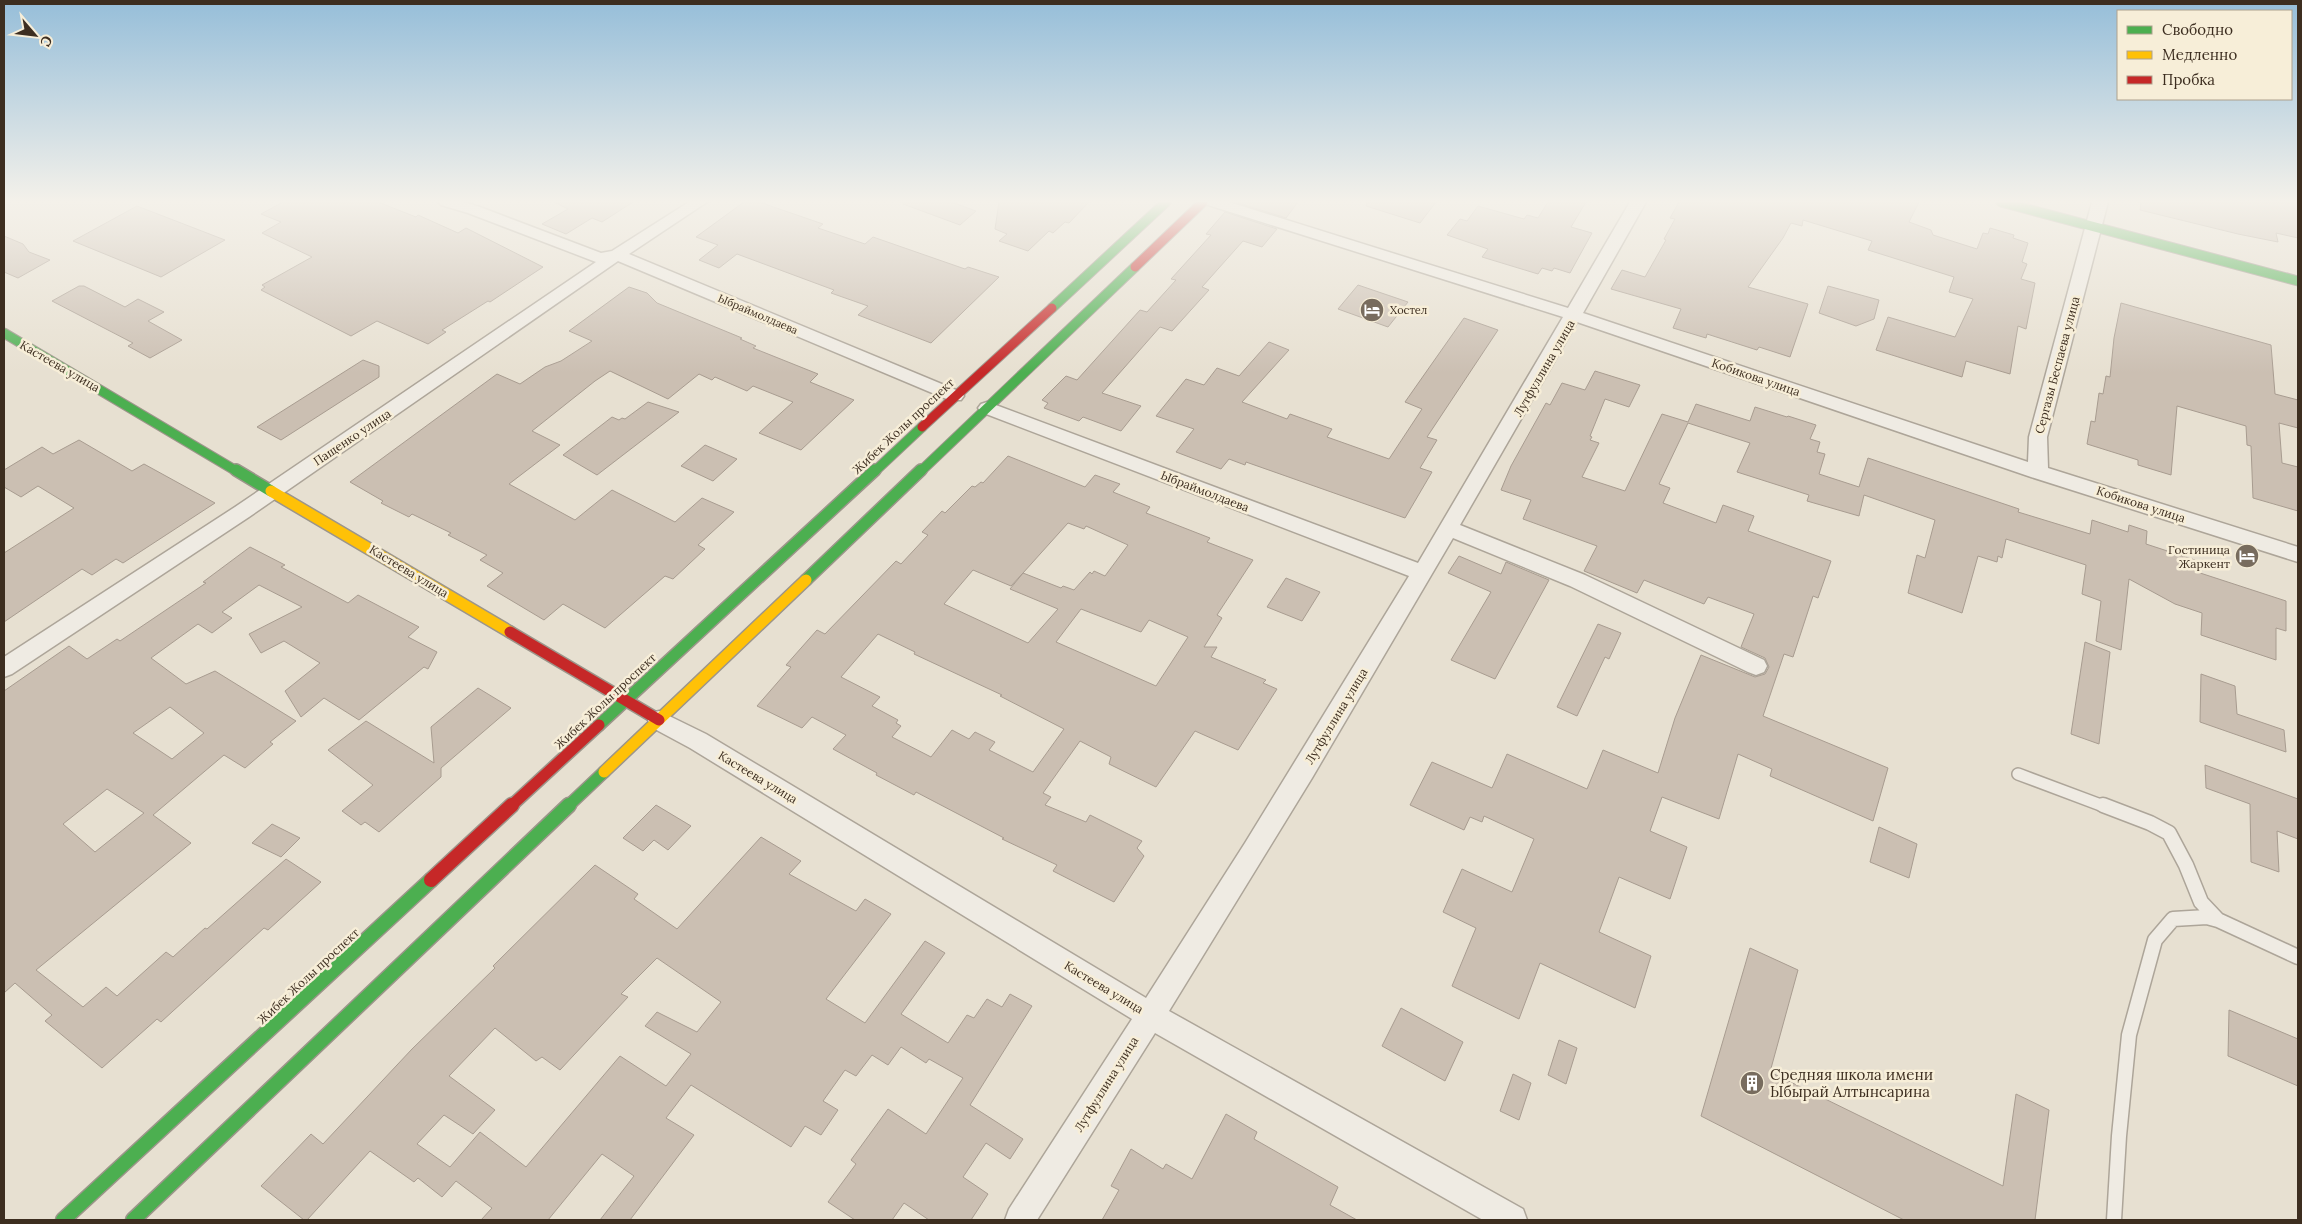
<svg xmlns="http://www.w3.org/2000/svg" width="2302" height="1224" font-family="Lora,serif">
<style>
.building{fill:#cbbfb2;stroke:#a89c90;fill-rule:evenodd}
.lines{fill:none;stroke-linecap:round;stroke-linejoin:round}
.lane-far1-casing{stroke:#ada599;stroke-width:14}
.lane-casing{stroke:#ada599;stroke-width:17}
.street-casing{stroke:#ada599;stroke-width:3}
.fast-far2-casing{stroke:#9c958a;stroke-width:11}
.fast-far1-casing{stroke:#9c958a;stroke-width:14}
.fast-casing{stroke:#9c958a;stroke-width:17}
.slow-casing{stroke:#9c958a;stroke-width:14}
.jam-far2-casing{stroke:#9c958a;stroke-width:11}
.jam-far1-casing{stroke:#9c958a;stroke-width:14}
.jam-casing{stroke:#9c958a;stroke-width:17}
.lane-far1{stroke:#efebe3;stroke-width:11}
.lane{stroke:#efebe3;stroke-width:14}
.street{fill:#efebe3;fill-rule:evenodd}
.fast-far2{stroke:#4caf50;stroke-width:9}
.fast-far1{stroke:#4caf50;stroke-width:11}
.fast{stroke:#4caf50;stroke-width:14}
.slow{stroke:#ffc107;stroke-width:11}
.jam-far2{stroke:#c62828;stroke-width:9}
.jam-far1{stroke:#c62828;stroke-width:11}
.jam{stroke:#c62828;stroke-width:14}
.labels{text-anchor:middle;dominant-baseline:central;stroke-width:5;stroke-linejoin:round;paint-order:stroke}
.far-poi-label{font-size:11px;fill:#3d2e20;stroke:#f7eed8;text-anchor:start}
.far-street-label{font-size:11px;fill:#3d2e20;stroke:#f7eed8}
.street-label{font-size:12px;fill:#3d2e20;stroke:#f7eed8}
.poi-label{font-size:12px;fill:#3d2e20;stroke:#f7eed8;text-anchor:end}
.near-poi-label{font-size:15px;fill:#3d2e20;stroke:#f7eed8;text-anchor:start}
</style>
<rect width="100%" height="100%" fill="#e7e0d1"/>
<path class="building" d="M283 202H378L416 217 418 215 458 233 466 228 543 267 490 302 488 301 442 330 446 332 428 344 377 321 351 336 261 290 265 287 262 285 312 257 262 233 281 222 261 214Z
M554 202H633L602 222 592 218 566 234 542 224 568 209Z
M744 202H759L823 224 818 228 865 244 873 237 965 269 968 267 999 277 931 343 858 315 868 306 831 293 834 290 737 254 719 268 699 260 718 245 696 237Z
M903 202H951L976 211 960 225 903 204Z
M999 202H1089L1069 223 1065 222 1053 233 1049 231 1028 251 999 241 1007 234 995 229Z
M1235 202H1298L1286 218Z
M1367 202H1436L1420 223 1366 206Z
M1548 202H1586L1571 227 1592 233 1570 273 1554 268 1552 271 1542 268 1538 274 1482 257 1488 249 1447 235 1460 219 1467 221 1478 206 1524 219 1527 215 1538 218Z
M1679 202H1919L1909 222 1931 230 1933 235 1977 249 1983 233 1988 234 1990 228 2014 235 2013 238 2028 243 2022 262 2027 264 2021 279 2035 283 2026 329 2018 326 2010 374 1966 361 1962 377 1876 350 1888 317 1955 337 1973 299 1949 292 1954 277 1868 250 1872 241 1803 220 1802 226 1791 223 1783 238 1748 287 1808 304 1790 357 1759 347 1757 350 1707 334 1706 338 1673 328 1681 309 1611 289 1622 270 1645 277 1666 240 1664 239 1675 219 1670 218Z
M2141 202H2298V238L2276 233 2278 242 2238 234 2140 210Z
M137 206 225 240 161 277 73 241Z
M1225 212 1277 229 1262 247 1243 241 1202 287 1209 290 1172 331 1160 327 1102 393 1141 406 1121 431 1083 417 1079 421 1044 408 1048 403 1042 400 1066 376 1077 380 1140 310 1147 312 1176 280 1171 279 1211 235 1206 234Z
M4 236 23 244 29 252 50 260 18 278 4 272Z
M1358 285 1408 302 1388 327 1338 309Z
M79 286H84L125 307 138 299 164 312 148 321 182 340 150 358 128 346 133 343 52 301Z
M1828 286 1879 300 1874 319 1856 326 1819 313Z
M629 287 647 293 657 303 742 338 740 339 756 346 753 348 818 374 810 382 854 400 801 450 759 433 793 402 753 386 747 391 715 377 712 380 699 374 668 399 610 371 595 381 532 431 560 445 509 484 575 520 612 490 675 522 702 498 734 512 698 545 705 549 673 579 665 576 605 628 563 604 544 620 487 586 503 573 480 560 487 555 448 535 451 533 412 514 409 517 381 503 383 501 350 482 497 374 520 384 545 367 561 361 592 341 569 331Z
M2121 303 2271 345 2275 394 2298 400V428L2279 423 2282 463 2298 467V511L2253 498 2251 446 2247 445 2246 426 2177 406 2171 475 2138 465V460L2087 444 2091 421 2095 422 2099 393 2103 394 2106 376 2110 377 2114 338Z
M1464 318 1498 330 1427 437 1437 440 1420 468 1432 472 1405 518 1246 462 1245 465 1229 459 1221 469 1176 452 1194 429 1156 416 1186 379 1204 385 1217 368 1239 376 1269 342 1289 350 1242 402 1287 419 1290 414 1332 429 1327 437 1389 459 1422 409 1405 402Z
M363 360 379 366V377L281 440 257 427Z
M1595 371 1640 385 1629 407 1605 399 1590 436 1592 437 1590 440 1599 443 1582 477 1625 491 1662 414 1688 422 1696 404 1750 421 1755 407 1787 417 1788 416 1816 425 1810 439 1820 442 1817 452 1825 454 1819 474 1859 487 1868 458 2019 509 2018 512 2090 534 2092 520 2128 532 2129 525 2147 531 2146 544 2195 560 2194 571 2286 601V631L2276 628V660L2201 635 2202 613 2175 604 2129 579 2121 650 2096 641 2101 601 2082 594 2086 565 2006 539 2002 558 1998 556 1997 562 1978 556 1962 613 1908 593 1917 555 1925 558 1935 520 1864 495 1859 516 1807 501 1809 495 1737 472 1750 443 1688 423 1659 484 1670 488 1663 503 1716 523 1723 505 1754 516 1748 531 1831 561 1818 598 1813 596 1793 657 1784 654 1763 716 1888 768 1873 821 1770 776 1772 769 1738 754 1719 819 1662 797 1650 831 1687 847 1670 899 1619 877 1599 932 1651 956 1635 1008 1540 963 1519 1019 1452 986 1476 928 1443 912 1462 869 1512 892 1534 839 1484 816 1482 822 1470 817 1464 830 1410 805 1432 762 1492 788 1507 754 1587 789 1603 750 1658 773 1675 718 1701 655 1755 677 1765 674 1769 667 1765 658 1741 647 1754 614 1708 597 1704 604 1644 580 1637 593 1584 571 1597 546 1523 519 1531 500 1501 490 1511 466 1546 403 1550 405 1562 383 1585 390Z
M648 402 679 412 597 475 563 455 612 417 619 420 622 418 625 419Z
M79 440 132 471 144 464 215 503 123 563 116 559 92 575 82 569 4 622V553L74 508 38 486 21 497 4 487V470L42 447 53 454Z
M705 445 737 459 713 481 681 466Z
M1008 456 1085 487 1095 475 1120 484 1113 492 1150 507 1146 513 1210 538 1207 542 1253 560 1217 615 1222 618 1204 647H1217L1211 657 1266 680 1263 683 1277 689 1238 750 1195 731 1156 787 1109 764 1111 757 1080 741 1043 793 1051 797 1045 805 1086 822 1090 815 1142 841 1137 848 1144 856 1114 902 1053 871 1057 865 1002 839 1004 838 916 792 914 795 876 775 877 773 833 749 846 735 812 717 802 728 757 706 791 667 786 665 817 630 825 634 896 561 901 564 928 535 922 532 942 511 945 513 972 486 975 487 981 482 983 483ZM1068 523 1084 529 1086 526 1128 545 1105 576 1094 571 1092 574 1090 572 1074 590 1063 586 1061 588 1023 573ZM973 570 1011 586 1023 573 1010 589 1058 609 1028 643 944 604ZM1081 609 1141 632 1149 620 1188 637 1156 686 1056 642ZM878 634 915 652 914 654 1002 695 1000 696 1064 729 1033 772 989 750 995 742 975 732 969 739 952 730 931 757 892 737 901 726 896 723 898 720 872 706 880 697 841 677Z
M250 547 285 565 281 567 348 603 358 595 419 627 408 637 437 652 428 669 424 667 359 720 324 698 301 717 285 691 320 663 284 641 261 653 249 634 302 607 259 585 222 612 232 618 212 633 198 624 151 658 186 684 215 671 296 721 270 742 273 744 245 768 224 755 153 815 191 843 36 970 83 1007 106 987 117 996 166 952 173 957 205 928 207 929 286 859 321 882 268 930 264 928 161 1022 157 1019 102 1068 45 1021 52 1015 15 983 4 993V691L69 646 87 659 117 639 120 641 206 583 203 582ZM170 707 204 733 172 759 133 733ZM107 789 144 813 95 852 63 824Z
M1459 556 1501 574 1506 562 1549 580 1495 679 1451 660 1491 592 1448 573Z
M1286 578 1320 592 1302 621 1267 607Z
M1598 624 1621 633 1609 659 1605 657 1577 716 1557 707Z
M2085 642 2110 652 2099 744 2071 734Z
M2201 674 2235 686 2237 714 2284 730 2286 752 2200 722Z
M478 688 511 708 441 768V777L379 832 365 822 361 825 342 811 373 785 328 750 366 721 434 763 431 727Z
M2205 765 2298 799V839L2277 831 2279 872 2251 862 2250 804 2206 788Z
M656 805 691 826 668 850 654 840 643 851 623 838Z
M272 824 300 838 281 857 252 843Z
M1879 827 1917 844 1909 878 1870 862Z
M761 837 801 861 789 874 856 911 865 899 891 914 826 999 865 1023 925 941 945 953 901 1014 948 1043 967 1015 974 1018 987 999 1002 1007 1010 994 1032 1006 970 1105 1023 1139 1010 1159 986 1143 963 1177 988 1194 971 1220H929L904 1203 892 1220H855L828 1202 856 1164 851 1160 888 1109 926 1134 963 1078 929 1059 926 1063 901 1047 888 1065 872 1055 856 1076 845 1070 823 1101 838 1110 821 1135 805 1126 791 1147 691 1085 666 1118 694 1135 630 1220H600L634 1176 602 1154 548 1220H481L492 1208 456 1181 442 1197 418 1178 414 1182 370 1151 307 1220H304L261 1186 311 1134 323 1144 412 1049 495 968 493 966 595 865 638 894 634 899 677 929ZM657 958 721 1002 697 1032 657 1012 645 1026 691 1054 666 1086 620 1056 526 1167 480 1132 450 1167 417 1144 444 1115 473 1134 495 1110 449 1076 495 1028 536 1061 542 1057 560 1070 628 997 621 994Z
M1750 948 1798 970 1770 1072 2003 1186 2016 1094 2049 1110 2035 1220H1904L1701 1116Z
M1401 1008 1463 1042 1445 1081 1382 1046Z
M2229 1010 2298 1039V1086L2228 1056Z
M1559 1040 1577 1048 1566 1084 1548 1075Z
M1513 1074 1531 1083 1519 1120 1500 1111Z
M1226 1114 1257 1132 1254 1139 1338 1187 1330 1205 1357 1220H1102L1119 1190 1111 1186 1131 1149 1163 1169 1166 1164 1192 1179Z"/>
<g class="lines">
<g class="lane-far1-casing">
<path id="lane-far1" d="M2018 774 2106 807"/>
</g>
<g class="lane-casing">
<path id="lane" d="M2103 805 2150 823 2169 833 2186 865 2201 902 2218 920 2298 957
M2114 1220 2119 1136 2129 1035 2155 940 2173 919 2207 917 2218 920"/>
</g>
<g class="street-casing">
<path id="street" d="M438 202H463L480 207 601 253 612 251 689 202H707L629 254 961 392 964 396 961 400H949L618 261 249 517 12 674 4 677V657L235 507 596 262 468 213 441 205Z
M1205 202H1229L1568 308 1630 202H1646L1583 313 2028 462 2029 437 2092 202H2108L2047 437 2048 468 2298 547V562L2031 477 1577 322 1460 525 1585 575 1764 660 1767 666 1764 672 1756 675 1748 672 1570 586 1453 538 1312 778 1169 1011 1523 1209 1527 1220H1483L1155 1033 1037 1220H1005L1009 1209 1132 1019 690 748 651 727 648 720 651 713 659 711 706 734 1146 998 1245 843 1409 576 981 412 978 408 981 404 987 402 993 404 1418 563 1563 317 1208 205Z"/>
</g>
<g class="fast-far2-casing">
<path id="fast-far2" d="M2001 202 2298 281
M1052 308 1166 202
M4 333 238 472
M874 472 922 427
M920 472 1135 267"/>
</g>
<g class="fast-far1-casing">
<path id="fast-far1" d="M236 470 271 491
M806 580 921 470
M599 725 875 470
M567 807 604 772"/>
</g>
<g class="fast-casing">
<path id="fast" d="M63 1220 431 880
M133 1220 569 805"/>
</g>
<g class="slow-casing">
<path id="slow" d="M271 491 510 632
M604 772 806 580"/>
</g>
<g class="jam-far2-casing">
<path id="jam-far2" d="M1135 267 1203 202
M922 427 1052 308"/>
</g>
<g class="jam-far1-casing">
<path id="jam-far1" d="M510 632 659 720
M510 807 599 725"/>
</g>
<g class="jam-casing">
<path id="jam" d="M431 880 512 805"/>
</g>
<use href="#lane-far1" class="lane-far1"/>
<use href="#lane" class="lane"/>
<use href="#street" class="street"/>
<use href="#fast-far2" class="fast-far2"/>
<use href="#fast-far1" class="fast-far1"/>
<use href="#fast" class="fast"/>
<use href="#slow" class="slow"/>
<use href="#jam-far2" class="jam-far2"/>
<use href="#jam-far1" class="jam-far1"/>
<use href="#jam" class="jam"/>
</g>
<linearGradient id="sky" x2="0" y2="1"><stop stop-color="#96bed9"/><stop offset="0.54" stop-color="#f4f1ea"/><stop offset="1" stop-color="#f4f1ea" stop-opacity="0"/></linearGradient>
<rect width="2302" height="373" fill="url(#sky)"/>
<defs>
<g id="hotel-disc" transform="scale(1.25)"><circle r="9.5" fill="#786c5e" stroke="#f7eed8"/><path d="M-6-4.5h1.5V1H6V5H4.5V3h-9V5H-6ZM-4 0a1.8 1.8 0 1 1 3.6 0ZM.5 0V-2.5h3Q6-2.5 6 0Z" fill="#fff"/></g>
<g id="building-disc" transform="scale(1.25)"><circle r="9.5" fill="#786c5e" stroke="#f7eed8"/><path d="M-4-6H4V6H1V3H-1V6H-4ZM-2.5-4.3h1.7v1.8h-1.7ZM.8-4.3h1.7v1.8H.8ZM-2.5-1h1.7V.8h-1.7ZM.8-1h1.7V.8H.8Z" fill="#fff"/></g>
</defs>
<g fill-rule="evenodd">
<use href="#hotel-disc" x="1372" y="310"/>
<use href="#hotel-disc" x="2247" y="556"/>
<use href="#building-disc" x="1752" y="1083"/>
</g>
<g class="labels">
<g class="far-poi-label">
<text x="1390" y="310">Хостел</text>
</g>
<g class="far-street-label">
<text transform="translate(758 314) rotate(23)">Ыбраймолдаева</text>
</g>
<g class="street-label">
<text transform="translate(2057 365) rotate(-75)">Сергазы Беспаева улица</text>
<text transform="translate(60 366) rotate(30)">Кастеева улица</text>
<text transform="translate(1544 368) rotate(-60)">Лутфуллина улица</text>
<text transform="translate(1756 377) rotate(19)">Кобикова улица</text>
<text transform="translate(903 426) rotate(-43)">Жибек Жолы проспект</text>
<text transform="translate(352 437) rotate(-34)">Пащенко улица</text>
<text transform="translate(1205 491) rotate(21)">Ыбраймолдаева</text>
<text transform="translate(2141 504) rotate(18)">Кобикова улица</text>
<text transform="translate(409 571) rotate(31)">Кастеева улица</text>
<text transform="translate(605 701) rotate(-43)">Жибек Жолы проспект</text>
<text transform="translate(1336 716) rotate(-59)">Лутфуллина улица</text>
<text transform="translate(758 777) rotate(31)">Кастеева улица</text>
<text transform="translate(308 976) rotate(-43)">Жибек Жолы проспект</text>
<text transform="translate(1104 987) rotate(31)">Кастеева улица</text>
<text transform="translate(1106 1084) rotate(-58)">Лутфуллина улица</text>
</g>
<g class="poi-label">
<text x="2230" y="549">Гостиница<tspan x="2230" dy="14">Жаркент</tspan></text>
</g>
<g class="near-poi-label">
<text x="1770" y="1074">Средняя школа имени<tspan x="1770" dy="17">Ыбырай Алтынсарина</tspan></text>
</g>
</g>
<rect width="2302" height="1224" fill="none" stroke="#3d2e20" stroke-width="10"/>
<rect x="2117" y="10" width="175" height="90" fill="#f7eed8" stroke="#ada18e"/>
<rect x="2127" y="26" width="25" height="8" fill="#4caf50" stroke="#ada18e"/>
<text x="2162" y="35" font-size="15" fill="#3d2e20">Свободно</text>
<rect x="2127" y="51" width="25" height="8" fill="#ffc107" stroke="#ada18e"/>
<text x="2162" y="60" font-size="15" fill="#3d2e20">Медленно</text>
<rect x="2127" y="76" width="25" height="8" fill="#c62828" stroke="#ada18e"/>
<text x="2162" y="85" font-size="15" fill="#3d2e20">Пробка</text>
<g transform="translate(35 35) rotate(118)" stroke="#f7eed8" stroke-width="4" paint-order="stroke">
<path d="M0-4L9 19L0 12L-9 19Z" fill="#3d2e20"/>
<text y="-8" font-size="14" font-weight="bold" text-anchor="middle" fill="#3d2e20">С</text>
</g>
</svg>
